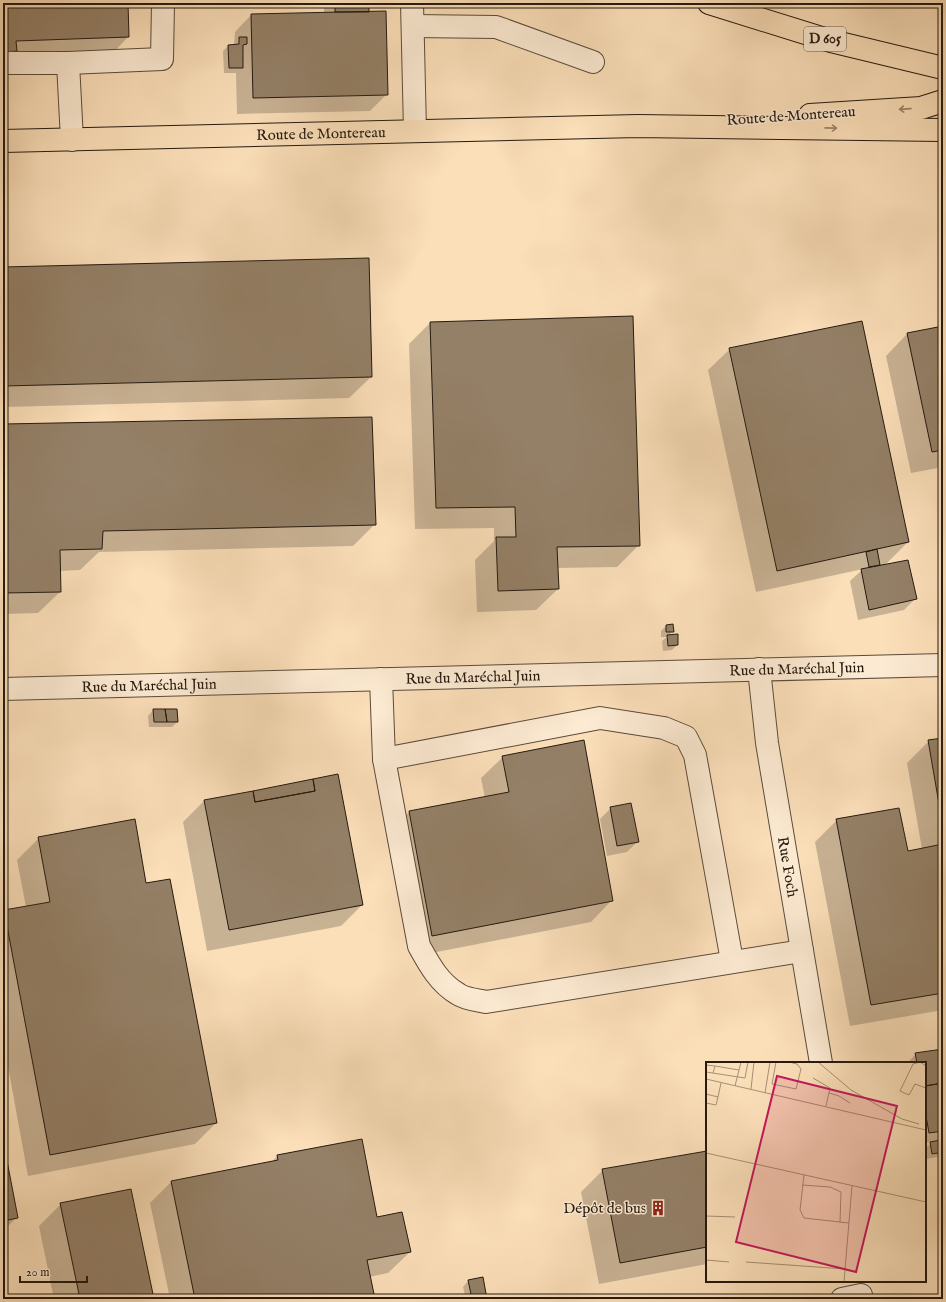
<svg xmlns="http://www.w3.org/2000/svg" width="946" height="1302" font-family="'IM FELL English',serif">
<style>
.shadow{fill:#0003}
.building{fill:#948067;stroke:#251a0f}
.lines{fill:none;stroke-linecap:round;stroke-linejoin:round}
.minor-casing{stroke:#5a4b3a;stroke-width:24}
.major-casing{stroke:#251a0f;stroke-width:24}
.minor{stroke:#fcead2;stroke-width:22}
.major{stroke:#fbdfb9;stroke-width:22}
.oneway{stroke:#9b866c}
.labels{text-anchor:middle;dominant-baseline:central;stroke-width:3;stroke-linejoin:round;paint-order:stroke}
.shield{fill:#fcead2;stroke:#66584a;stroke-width:1}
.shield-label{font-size:14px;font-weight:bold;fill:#251a0f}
.street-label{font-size:15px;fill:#251a0f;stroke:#fcead2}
.poi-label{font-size:15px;fill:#251a0f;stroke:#fcead2;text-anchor:end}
.inset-road{fill:none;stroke:#a59075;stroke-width:1}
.view{fill:#c2185b;fill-opacity:0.15;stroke:#c2185b;stroke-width:2}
.inset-edge{fill:none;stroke:#251a0f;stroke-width:2}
</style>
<rect width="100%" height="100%" fill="#fbdfb9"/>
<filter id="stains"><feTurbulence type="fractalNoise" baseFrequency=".005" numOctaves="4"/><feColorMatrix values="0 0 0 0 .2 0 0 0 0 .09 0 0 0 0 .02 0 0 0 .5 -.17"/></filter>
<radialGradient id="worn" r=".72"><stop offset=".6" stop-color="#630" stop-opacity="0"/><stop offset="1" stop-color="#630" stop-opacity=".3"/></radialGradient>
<path class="shadow" d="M3 3H127L128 37 112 54 3 63Z
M327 3H368V13L387 94 370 111 237 114 236 73H224L223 51 228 46 234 45 235 32 251 15 324 14V5Z
M3 268 371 377 349 398 3 407Z
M430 323 639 545 617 567 557 568 558 589 536 610 477 612 475 560 494 541V528L415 529 409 344Z
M943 327V467L911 473 886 356 907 334Z
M730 349 908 542 884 566 915 599 904 610 858 620 850 581 863 569 756 592 708 370Z
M3 425 375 524 353 546 99 552 80 570 59 571 60 592 38 613 3 614Z
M666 626 673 631 668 636 677 645 672 650 663 651 662 641 667 637H661V631Z
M153 710 177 722 172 727H149L148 716Z
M943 739V1010L850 1026 815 842 837 820 907 852 922 849 907 763 929 741Z
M503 757 612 900 591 922 411 957 388 833 409 812 485 798 481 778Z
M204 801 362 905 341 926 207 951 183 822Z
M611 808 638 841 627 852 607 856 600 819Z
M39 838 145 884 216 1123 195 1144 28 1176 3 1039V913L5 911 26 907 17 860Z
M943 1050V1156L942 1152 937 1157 927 1159 925 1148 930 1144 929 1142 925 1143V1063H907L916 1054Z
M3 1146 17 1217 3 1231Z
M707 1152V1264L599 1284 581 1192 603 1170Z
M277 1156 376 1218 410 1252 388 1273 369 1277 374 1299H170L150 1203 171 1182 272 1162Z
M61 1204 153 1299H54L39 1226Z
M943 1206V1239L938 1211Z
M468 1281 486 1299H466L463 1287Z"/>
<path class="building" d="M3 3H128L129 37 16 41 17 51 5 52 3 42Z
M335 3H369V12H335Z
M386 11 388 95 253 98 251 14Z
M239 37H247V44L243 45V68H229L228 45 239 44Z
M369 258 372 377 3 386V267Z
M633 316 640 546 557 547 559 589 498 591 496 537H516L515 507 436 508 430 322Z
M862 321 909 542 777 571 729 348Z
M943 326V450L932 452 907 333Z
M372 417 376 525 103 531 102 549 60 550 61 592 3 593V424Z
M877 549 880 565 869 567 866 552Z
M908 560 917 599 869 610 861 569Z
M673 624 674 632H666V625Z
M678 634V645L668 646 667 635Z
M153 709H165L167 722H154Z
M165 709H177L178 722H167Z
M943 738V827L928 740Z
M584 740 613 901 432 936 409 811 509 792 502 756Z
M338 774 363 905 229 930 204 800 253 791 255 802 315 791 313 779Z
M313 779 315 791 255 802 253 791Z
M631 803 639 842 617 846 610 807Z
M899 808 908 851 943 844V993L871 1005 836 819Z
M135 819 146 883 170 879 217 1123 50 1155 4 910 50 902 38 837Z
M943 1049V1083L925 1086V1063H917L915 1053Z
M943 1083V1131L929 1133 925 1110V1086Z
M362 1139 377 1217 402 1212 411 1252 367 1260 375 1299H195L171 1181 278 1160 277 1155Z
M3 1140 18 1218 3 1221Z
M941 1140 943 1152 932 1154 930 1142Z
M707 1151V1247L620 1263 602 1169Z
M131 1189 154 1299H80L60 1203Z
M483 1277 487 1299H472L468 1280Z"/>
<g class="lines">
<g class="minor-casing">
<g id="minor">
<path d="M412 3 415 131"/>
<path d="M413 26 496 27 593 62"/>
<path d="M3 63H68L162 59 163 3"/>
<path d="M68 63 72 140"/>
<path id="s1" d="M759 669 767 743 821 1063"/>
<path d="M381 679 384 759 419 946C429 964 439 983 458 994 465 999 477 1000 486 1002L802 951"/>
<path id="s2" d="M3 689 943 665"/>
<path d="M384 759 600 718 664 728 686 737 695 755 732 961"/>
<path d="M842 1299 861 1295"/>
</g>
</g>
<g class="major-casing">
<g id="major">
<path d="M709 3 831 41 943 68"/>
<path d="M810 115 921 108 943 101"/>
<path id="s3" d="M3 141 638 126 943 130"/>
</g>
</g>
<use href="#minor" class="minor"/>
<use href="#major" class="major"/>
</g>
<defs><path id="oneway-shaft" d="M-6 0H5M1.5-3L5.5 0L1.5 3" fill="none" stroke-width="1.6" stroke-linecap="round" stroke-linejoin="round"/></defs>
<g class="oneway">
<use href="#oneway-shaft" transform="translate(905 109) rotate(176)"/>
<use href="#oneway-shaft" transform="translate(831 128) rotate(1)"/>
</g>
<defs>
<g id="building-bare" transform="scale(1.2)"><path d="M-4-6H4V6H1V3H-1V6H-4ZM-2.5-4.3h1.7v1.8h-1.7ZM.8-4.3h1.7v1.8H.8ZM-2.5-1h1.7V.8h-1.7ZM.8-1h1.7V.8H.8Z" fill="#8f2418" stroke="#fcead2" stroke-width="2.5" paint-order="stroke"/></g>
</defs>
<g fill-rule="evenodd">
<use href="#building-bare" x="658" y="1208"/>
</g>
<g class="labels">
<rect class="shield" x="804" y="27" width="42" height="24" rx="3"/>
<g class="shield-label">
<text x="825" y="39">D 605</text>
</g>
<g class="street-label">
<text transform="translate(791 116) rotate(-4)">Route de Montereau</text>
<text stroke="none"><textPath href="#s3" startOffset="318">Route de Montereau</textPath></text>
<text stroke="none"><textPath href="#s2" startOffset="794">Rue du Maréchal Juin</textPath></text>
<text stroke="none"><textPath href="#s2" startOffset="470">Rue du Maréchal Juin</textPath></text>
<text stroke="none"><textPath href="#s2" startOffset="146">Rue du Maréchal Juin</textPath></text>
<text stroke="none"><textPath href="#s1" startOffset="200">Rue Foch</textPath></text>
</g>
<g class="poi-label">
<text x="646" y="1208">Dépôt de bus</text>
</g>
</g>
<g transform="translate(706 1062)">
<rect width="220" height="220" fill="#fbdfb9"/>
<path class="inset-road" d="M70 0 66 22 90 27 95 7 91 2 83 0M112 0 145 28 196 57 213 62M207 2 194 29 203 33 209 22 220 26M207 2 214 0 220 4M0 3 9 4 7 11M9 4 33 8M0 10 39 16 42 0M107 16 124 26 120 44M0 17 220 68M29 24 35 0M45 27 48 0M59 31 64 0M123 31 133 34 144 41M0 32 12 35 15 21M0 41 10 43 12 35M0 91 220 140M98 113 94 148 98 156 143 161M96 123 124 125 135 130 134 160M0 154 29 155M0 198 23 200M40 200 139 207M138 220 146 124"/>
<path class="view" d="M71 14 191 44 150 210 30 180Z"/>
<rect width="220" height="220" class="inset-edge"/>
</g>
<rect width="946" height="1302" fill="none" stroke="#fbdfb9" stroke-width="16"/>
<rect x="4" y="4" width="938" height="1294" fill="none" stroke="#251a0f" stroke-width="2"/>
<rect x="8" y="8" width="930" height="1286" fill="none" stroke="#251a0f"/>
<path d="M20 1276v6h67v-6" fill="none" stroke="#251a0f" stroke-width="2"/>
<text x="26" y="1276" font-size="12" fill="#251a0f" stroke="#fcead2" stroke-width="3" paint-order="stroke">20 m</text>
<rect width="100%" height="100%" filter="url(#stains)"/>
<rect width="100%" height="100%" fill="url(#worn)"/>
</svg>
